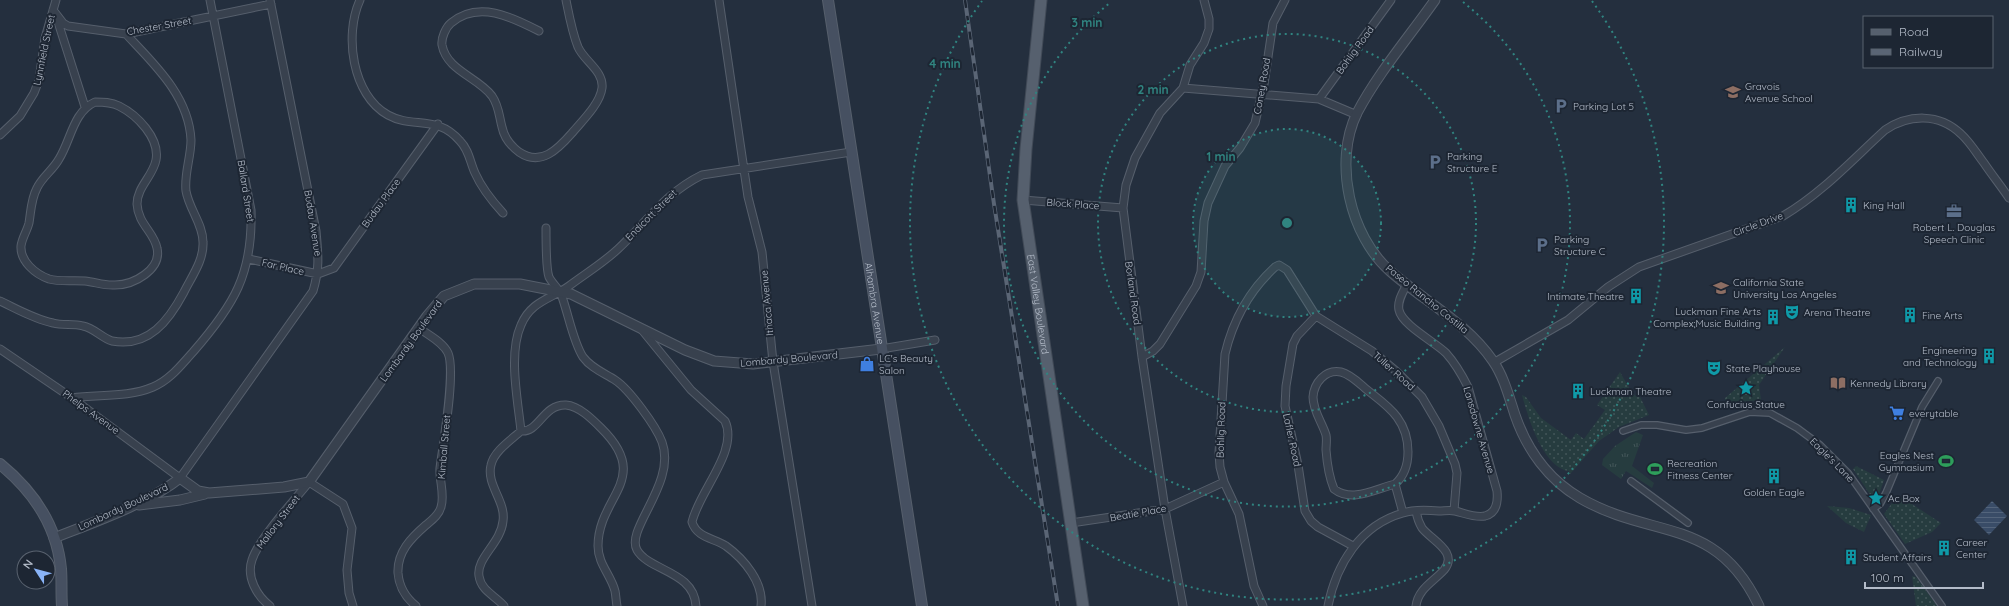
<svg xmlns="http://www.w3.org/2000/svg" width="2009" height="606" font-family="Quicksand,sans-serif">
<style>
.grass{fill:url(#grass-dots)}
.park{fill:url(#park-tufts)}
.water{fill:url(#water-rules)}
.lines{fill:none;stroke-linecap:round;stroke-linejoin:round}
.pedestrian-casing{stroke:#565f6c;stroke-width:8}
.minor-casing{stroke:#565f6c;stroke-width:9}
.tertiary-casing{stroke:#565f6c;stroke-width:11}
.secondary-casing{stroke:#565f6c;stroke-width:12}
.primary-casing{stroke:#414a57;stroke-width:13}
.pedestrian{stroke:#38414e;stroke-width:5.5}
.minor{stroke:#38414e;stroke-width:7}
.tertiary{stroke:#38414e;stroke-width:9}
.secondary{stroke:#465061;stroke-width:10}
.primary{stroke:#56606e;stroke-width:11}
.rail-casing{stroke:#5a6575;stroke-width:4}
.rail{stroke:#1d2633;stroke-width:2.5;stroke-dasharray:8;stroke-linecap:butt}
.ring{fill:none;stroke:#308480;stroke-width:2;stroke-dasharray:2 4}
.labels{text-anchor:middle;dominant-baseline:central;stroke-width:4;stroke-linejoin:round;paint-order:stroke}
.street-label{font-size:10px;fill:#b4bcc9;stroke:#1d2633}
.poi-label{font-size:10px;fill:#b4bcc9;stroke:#1d2633;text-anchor:start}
.centre{fill:#308480;stroke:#1d2633;stroke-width:2}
.ring-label{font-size:12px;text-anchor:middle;font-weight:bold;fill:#308480;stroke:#1d2633;stroke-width:4;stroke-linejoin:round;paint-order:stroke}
</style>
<defs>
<pattern id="grass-dots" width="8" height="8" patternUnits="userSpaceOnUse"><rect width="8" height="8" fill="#263c3f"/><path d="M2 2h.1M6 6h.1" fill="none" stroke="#435659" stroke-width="1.8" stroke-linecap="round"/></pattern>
<pattern id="park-tufts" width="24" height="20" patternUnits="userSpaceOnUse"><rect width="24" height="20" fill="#263c3f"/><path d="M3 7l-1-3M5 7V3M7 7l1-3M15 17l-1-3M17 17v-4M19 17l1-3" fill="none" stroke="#435659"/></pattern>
<pattern id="water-rules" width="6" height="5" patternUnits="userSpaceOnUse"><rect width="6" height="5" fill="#394c67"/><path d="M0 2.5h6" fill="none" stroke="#53647b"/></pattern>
</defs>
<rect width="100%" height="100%" fill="#242f3e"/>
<path class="grass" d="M1785 347 1759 385 1761 400 1728 404 1725 403V398Z
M1620 372 1632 393 1637 397H1640L1649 415 1619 427 1599 441 1570 474 1569 471C1543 468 1528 417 1522 395L1526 397 1541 418 1571 440 1576 433 1584 439 1605 410 1597 405Z
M1856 466 1884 480 1877 500 1873 495 1871 496 1853 469Z
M1898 495 1941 523 1932 532 1905 544 1884 514Z
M1827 506 1849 508 1871 515 1864 532 1846 523Z
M1912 576 1916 577 1937 606H1916Z"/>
<path class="park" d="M1636 432 1643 435 1632 466 1654 483 1652 488 1626 471 1621 479 1602 465 1603 459 1615 446Z"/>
<path class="water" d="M1992 501 2007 516 1989 535 1974 520Z"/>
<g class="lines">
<g class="pedestrian-casing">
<path id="pedestrian" d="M1623 431 1641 425H1657L1686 430 1702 428 1750 412 1770 413 1797 428 1820 445 1848 473 1942 606
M1631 481 1688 523
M1873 509 1880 504 1886 493 1922 407 1938 381"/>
</g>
<g class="minor-casing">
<path id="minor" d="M360 0C344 35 352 95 388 115 413 129 437 114 460 141 469 150 470 162 475 173 482 189 492 201 503 213
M719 0 748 197 762 252 773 362 812 606
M53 10 63 23 68 26 126 34 271 4
M57 19 85 107
M539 31C512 17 478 0 451 23 446 27 441 38 442 45 447 71 478 77 492 96 499 106 499 116 502 127 504 137 511 146 519 152 541 167 558 149 572 133 582 121 600 104 602 88 604 71 584 61 578 47 572 32 569 15 566 0
M1183 88 1319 99 1357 115
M1319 99 1391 0
M95 102C103 102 111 102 119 106 137 115 160 138 156 160 153 176 137 187 137 204 138 224 154 232 157 248 162 270 133 285 115 285 105 286 95 282 85 281 73 280 60 282 49 279 35 274 20 261 21 246 22 238 27 231 29 223 31 211 31 199 37 188 42 177 53 170 59 159 71 140 73 112 95 102Z
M0 135 20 116 34 93 39 80 45 38 56 0
M1023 200 1123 208
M546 228C546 239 546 269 549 277 552 283 558 288 561 294 568 312 573 342 583 357 591 368 604 373 615 380 629 389 656 426 662 442 677 483 625 529 637 550 649 571 694 571 696 606
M249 259 318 274 334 268 438 124
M0 301C17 309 34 319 53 323 63 326 73 323 83 326 94 328 102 338 112 341 149 348 169 320 184 292 192 276 204 260 203 242 203 224 189 209 186 191 184 174 191 157 191 140 189 96 154 64 126 34
M1316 316 1297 336 1293 344 1286 386 1285 406 1298 465 1305 511 1311 521 1318 527 1353 546
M642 330 691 390 725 421C739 451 699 491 692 522 697 538 714 538 726 546 744 559 764 583 761 606
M0 349 72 398 180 478 313 291C320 268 318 254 316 231L270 0
M881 349 935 340
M1142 357 1153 351 1160 344 1196 286 1201 272 1204 221 1208 203 1225 166 1240 148 1255 123 1264 84 1273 23 1285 0
M1495 362 1568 320 1608 287 1639 267 1783 216C1822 193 1852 160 1885 130 1909 114 1939 113 1961 134 1970 142 1977 154 1984 163 1992 175 2001 186 2009 198
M72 398C98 394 127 398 153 387 170 380 181 365 193 352 234 305 253 274 251 210L210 0
M521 431C539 433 543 404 566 405 579 406 592 419 601 428 653 479 598 496 598 546 598 564 611 575 615 591 616 596 616 601 617 606
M1395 484C1413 468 1411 436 1397 417 1389 406 1377 398 1366 389 1359 383 1350 374 1341 372 1325 369 1314 383 1313 397 1313 411 1322 422 1326 435 1327 440 1326 445 1326 450 1327 463 1329 477 1334 489 1352 503 1375 489 1395 484L1403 513
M1416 511C1417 517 1419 523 1422 528 1431 540 1459 552 1444 570 1433 582 1418 589 1416 606
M1071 523 1165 509 1224 482
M270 606C257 596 246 577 252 560 259 538 294 501 309 482L343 504 352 528 347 570 349 593 353 606
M416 606C405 597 399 587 398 573 397 552 411 538 426 525 432 520 439 515 441 507 445 495 439 480 440 468 443 445 456 371 448 353 443 342 428 335 419 328
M504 606C496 596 481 591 479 576 476 558 501 543 503 521 506 501 486 485 491 465 494 451 511 440 521 431 518 401 508 354 521 325 531 301 551 299 569 286 585 274 603 263 618 249 647 222 665 193 702 175L851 152
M1183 606 1165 509 1142 357 1123 208 1126 185 1135 158 1160 113 1183 88 1190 65 1204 43 1209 29V19L1204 0
M1263 606 1254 586 1239 514 1224 482 1220 467 1219 453 1225 354C1233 320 1250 290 1275 267L1279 265 1287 270 1316 316 1372 351 1396 371 1422 397 1439 426 1455 464 1457 473 1454 511
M1328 606C1336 565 1360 525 1403 513 1414 509 1428 510 1439 511 1444 511 1450 510 1455 511 1464 513 1475 518 1485 516 1497 513 1498 501 1497 491L1468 387C1462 375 1455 363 1446 353 1435 342 1402 325 1399 310 1397 301 1403 292 1407 284"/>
</g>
<g class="tertiary-casing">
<path id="tertiary" d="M1435 0C1409 37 1378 73 1357 113 1333 162 1350 236 1390 271 1425 302 1466 322 1493 361 1504 377 1509 397 1515 415 1527 450 1549 480 1580 498 1652 540 1716 515 1759 606
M139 505 180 500 205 494
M54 538C92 523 149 503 180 478L198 491 209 493 284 487 309 482 427 316 444 296 474 284H520L571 294 685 350 714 361 753 364 881 349"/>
</g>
<g class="secondary-casing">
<g id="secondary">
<path id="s1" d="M828 0 922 606"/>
<path d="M0 464C33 491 57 526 61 569 62 581 61 594 62 606"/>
</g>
</g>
<g class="primary-casing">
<g id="primary">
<path id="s2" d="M1041 0 1026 149 1023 200 1083 606"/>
</g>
</g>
<use href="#pedestrian" class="pedestrian"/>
<use href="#minor" class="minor"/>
<use href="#tertiary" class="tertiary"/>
<use href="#secondary" class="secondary"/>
<use href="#primary" class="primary"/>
<g class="rail-casing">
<path id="rail" d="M965 0 994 204 1058 606"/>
</g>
<use href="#rail" class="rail"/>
</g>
<circle cx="1287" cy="223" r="94" fill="#308480" fill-opacity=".12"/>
<g class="ring">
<circle cx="1287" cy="223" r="94"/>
<circle cx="1287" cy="223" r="189"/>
<path d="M1463 2A283 283 0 1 1 1111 2"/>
<path d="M1592 1A377 377 0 1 1 982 1"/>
</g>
<defs>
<g id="school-bare" transform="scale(1.2)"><path d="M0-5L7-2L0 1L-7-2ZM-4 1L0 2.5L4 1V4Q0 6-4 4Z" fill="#8d6e63" stroke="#1d2633" stroke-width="2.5" paint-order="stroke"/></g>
<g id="parking-bare" transform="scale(1.2)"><path d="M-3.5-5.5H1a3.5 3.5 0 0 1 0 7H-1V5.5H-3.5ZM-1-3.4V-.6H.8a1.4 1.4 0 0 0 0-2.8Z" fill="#5c6f8a" stroke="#1d2633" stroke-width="2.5" paint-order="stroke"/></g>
<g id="building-bare" transform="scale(1.2)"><path d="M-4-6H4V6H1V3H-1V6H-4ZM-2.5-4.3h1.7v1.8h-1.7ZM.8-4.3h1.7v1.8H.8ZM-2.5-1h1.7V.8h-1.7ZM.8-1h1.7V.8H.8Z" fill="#0f9aa8" stroke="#1d2633" stroke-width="2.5" paint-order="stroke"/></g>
<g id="office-bare" transform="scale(1.2)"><path d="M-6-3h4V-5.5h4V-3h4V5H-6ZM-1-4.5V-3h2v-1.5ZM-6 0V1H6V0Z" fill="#5c6f8a" stroke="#1d2633" stroke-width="2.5" paint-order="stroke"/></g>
<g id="university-bare" transform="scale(1.2)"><path d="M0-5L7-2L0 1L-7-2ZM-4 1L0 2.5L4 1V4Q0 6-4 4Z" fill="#8d6e63" stroke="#1d2633" stroke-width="2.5" paint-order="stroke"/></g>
<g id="theatre-bare" transform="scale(1.2)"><path d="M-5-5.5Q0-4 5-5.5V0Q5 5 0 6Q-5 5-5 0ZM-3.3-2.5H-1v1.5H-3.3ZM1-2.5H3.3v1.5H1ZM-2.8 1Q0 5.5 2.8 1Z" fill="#0f9aa8" stroke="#1d2633" stroke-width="2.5" paint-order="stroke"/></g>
<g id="shop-bare" transform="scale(1.2)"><path d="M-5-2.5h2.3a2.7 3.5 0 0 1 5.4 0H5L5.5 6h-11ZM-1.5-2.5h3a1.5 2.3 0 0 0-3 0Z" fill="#3f7fe0" stroke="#1d2633" stroke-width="2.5" paint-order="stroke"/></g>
<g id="library-bare" transform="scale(1.2)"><path d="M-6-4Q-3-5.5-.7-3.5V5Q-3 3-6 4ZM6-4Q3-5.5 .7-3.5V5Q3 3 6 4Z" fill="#8d6e63" stroke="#1d2633" stroke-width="2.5" paint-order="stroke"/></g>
<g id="sight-bare" transform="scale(1.2)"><path d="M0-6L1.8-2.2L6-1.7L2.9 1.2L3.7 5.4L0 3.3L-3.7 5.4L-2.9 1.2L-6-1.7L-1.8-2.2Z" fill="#0f9aa8" stroke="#1d2633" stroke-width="2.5" paint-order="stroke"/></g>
<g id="supermarket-bare" transform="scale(1.2)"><path d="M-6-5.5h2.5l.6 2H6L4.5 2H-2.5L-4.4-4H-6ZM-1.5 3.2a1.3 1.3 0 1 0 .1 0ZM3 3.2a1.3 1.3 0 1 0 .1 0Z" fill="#3f7fe0" stroke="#1d2633" stroke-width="2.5" paint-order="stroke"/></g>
<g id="stadium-bare" transform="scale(1.2)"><path d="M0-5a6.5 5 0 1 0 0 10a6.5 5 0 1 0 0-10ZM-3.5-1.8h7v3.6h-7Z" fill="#2e9e5b" stroke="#1d2633" stroke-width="2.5" paint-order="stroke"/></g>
</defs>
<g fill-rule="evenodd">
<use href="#school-bare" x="1733" y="92"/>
<use href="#parking-bare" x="1561" y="106"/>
<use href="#parking-bare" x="1435" y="162"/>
<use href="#building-bare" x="1851" y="205"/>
<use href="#office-bare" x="1954" y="211"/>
<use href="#parking-bare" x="1542" y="245"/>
<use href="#university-bare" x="1721" y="288"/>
<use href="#building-bare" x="1636" y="296"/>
<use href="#theatre-bare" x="1792" y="312"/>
<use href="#building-bare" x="1910" y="315"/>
<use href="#building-bare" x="1773" y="317"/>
<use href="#building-bare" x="1989" y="356"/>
<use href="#shop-bare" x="867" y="364"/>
<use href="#theatre-bare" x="1714" y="368"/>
<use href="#library-bare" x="1838" y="383"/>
<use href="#sight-bare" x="1746" y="388"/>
<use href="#building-bare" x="1578" y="391"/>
<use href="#supermarket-bare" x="1897" y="413"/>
<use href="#stadium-bare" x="1946" y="461"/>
<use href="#stadium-bare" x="1655" y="469"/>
<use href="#building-bare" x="1774" y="476"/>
<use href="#sight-bare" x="1876" y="498"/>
<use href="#building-bare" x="1944" y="548"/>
<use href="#building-bare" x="1851" y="557"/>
</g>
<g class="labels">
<g class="street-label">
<text transform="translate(159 26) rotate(-10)">Chester Street</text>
<text transform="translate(44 50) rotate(-78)">Lynnfield Street</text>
<text transform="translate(1355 50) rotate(-54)">Bohlig Road</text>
<text transform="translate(1262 86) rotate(-80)">Coney Road</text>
<text transform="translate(246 191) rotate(81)">Ballard Street</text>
<text transform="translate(381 203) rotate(-54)">Budau Place</text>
<text transform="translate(1073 204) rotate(4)">Block Place</text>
<text transform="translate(651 215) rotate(-45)">Endicott Street</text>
<text transform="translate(313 223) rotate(81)">Budau Avenue</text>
<text transform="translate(1758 224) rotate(-20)">Circle Drive</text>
<text transform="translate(283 267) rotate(13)">Far Place</text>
<text transform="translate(1133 293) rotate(82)">Borland Road</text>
<text transform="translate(1427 299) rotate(39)">Paseo Rancho Castilla</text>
<text transform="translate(767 303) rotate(-95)">Ithaca Avenue</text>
<text stroke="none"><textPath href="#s1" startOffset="307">Alhambra Avenue</textPath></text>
<text stroke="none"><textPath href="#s2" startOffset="306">East Valley Boulevard</textPath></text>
<text transform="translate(411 341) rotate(-54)">Lombardy Boulevard</text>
<text transform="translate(789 359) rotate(-5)">Lombardy Boulevard</text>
<text transform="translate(1394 371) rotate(42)">Tuller Road</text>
<text transform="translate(91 412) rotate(36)">Phelps Avenue</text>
<text transform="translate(1221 430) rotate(-88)">Bohlig Road</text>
<text transform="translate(1479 430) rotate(74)">Lansdowne Avenue</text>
<text transform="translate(1292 440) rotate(78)">Lafler Road</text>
<text transform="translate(444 447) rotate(-85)">Kimball Street</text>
<text transform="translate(1832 460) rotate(45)">Eagle's Lane</text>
<text transform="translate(123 507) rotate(-25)">Lombardy Boulevard</text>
<text transform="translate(1138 513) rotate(-10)">Beatie Place</text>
<text transform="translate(278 522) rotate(-53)">Mallory Street</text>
</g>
<g class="poi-label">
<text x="1745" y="86">Gravois<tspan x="1745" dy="12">Avenue School</tspan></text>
<text x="1573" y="106">Parking Lot 5</text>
<text x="1447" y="156">Parking<tspan x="1447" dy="12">Structure E</tspan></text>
<text x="1863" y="205">King Hall</text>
<text x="1954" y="227" text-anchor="middle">Robert L. Douglas<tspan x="1954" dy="12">Speech Clinic</tspan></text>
<text x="1554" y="239">Parking<tspan x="1554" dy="12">Structure C</tspan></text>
<text x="1733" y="282">California State<tspan x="1733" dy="12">University Los Angeles</tspan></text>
<text x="1624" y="296" text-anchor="end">Intimate Theatre</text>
<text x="1761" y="311" text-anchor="end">Luckman Fine Arts<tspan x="1761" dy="12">Complex;Music Building</tspan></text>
<text x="1804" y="312">Arena Theatre</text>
<text x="1922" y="315">Fine Arts</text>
<text x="1977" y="350" text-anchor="end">Engineering<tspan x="1977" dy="12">and Technology</tspan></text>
<text x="879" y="358">LC's Beauty<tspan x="879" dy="12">Salon</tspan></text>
<text x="1726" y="368">State Playhouse</text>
<text x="1850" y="383">Kennedy Library</text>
<text x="1590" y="391">Luckman Theatre</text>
<text x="1746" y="404" text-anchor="middle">Confucius Statue</text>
<text x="1909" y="413">everytable</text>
<text x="1934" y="455" text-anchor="end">Eagles Nest<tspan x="1934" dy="12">Gymnasium</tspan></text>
<text x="1667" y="463">Recreation<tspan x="1667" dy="12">Fitness Center</tspan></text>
<text x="1774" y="492" text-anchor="middle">Golden Eagle</text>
<text x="1888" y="498">Ac Box</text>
<text x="1956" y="542">Career<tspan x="1956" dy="12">Center</tspan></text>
<text x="1863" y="557">Student Affairs</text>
</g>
</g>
<circle cx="1287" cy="223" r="6" class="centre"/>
<g class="ring-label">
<text x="1087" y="27">3 min</text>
<text x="945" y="68">4 min</text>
<text x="1153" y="94">2 min</text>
<text x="1221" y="161">1 min</text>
</g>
<rect x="1863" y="16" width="130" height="52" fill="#1d2633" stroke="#59626f"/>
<rect x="1871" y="29" width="20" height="6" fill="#56606e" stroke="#59626f"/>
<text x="1899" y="36" font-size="12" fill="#b4bcc9">Road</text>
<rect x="1871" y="49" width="20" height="6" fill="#5a6575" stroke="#59626f"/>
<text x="1899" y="56" font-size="12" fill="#b4bcc9">Railway</text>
<g transform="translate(36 570) rotate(306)"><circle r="19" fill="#1d2633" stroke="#59626f"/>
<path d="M0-3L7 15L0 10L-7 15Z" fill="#8ab4f8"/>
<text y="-6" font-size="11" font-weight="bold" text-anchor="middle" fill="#b4bcc9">N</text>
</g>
<path d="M1865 582v6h118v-6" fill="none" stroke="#b4bcc9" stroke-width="2"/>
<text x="1871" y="582" font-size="12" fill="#b4bcc9" stroke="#1d2633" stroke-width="3" paint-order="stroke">100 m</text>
</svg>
